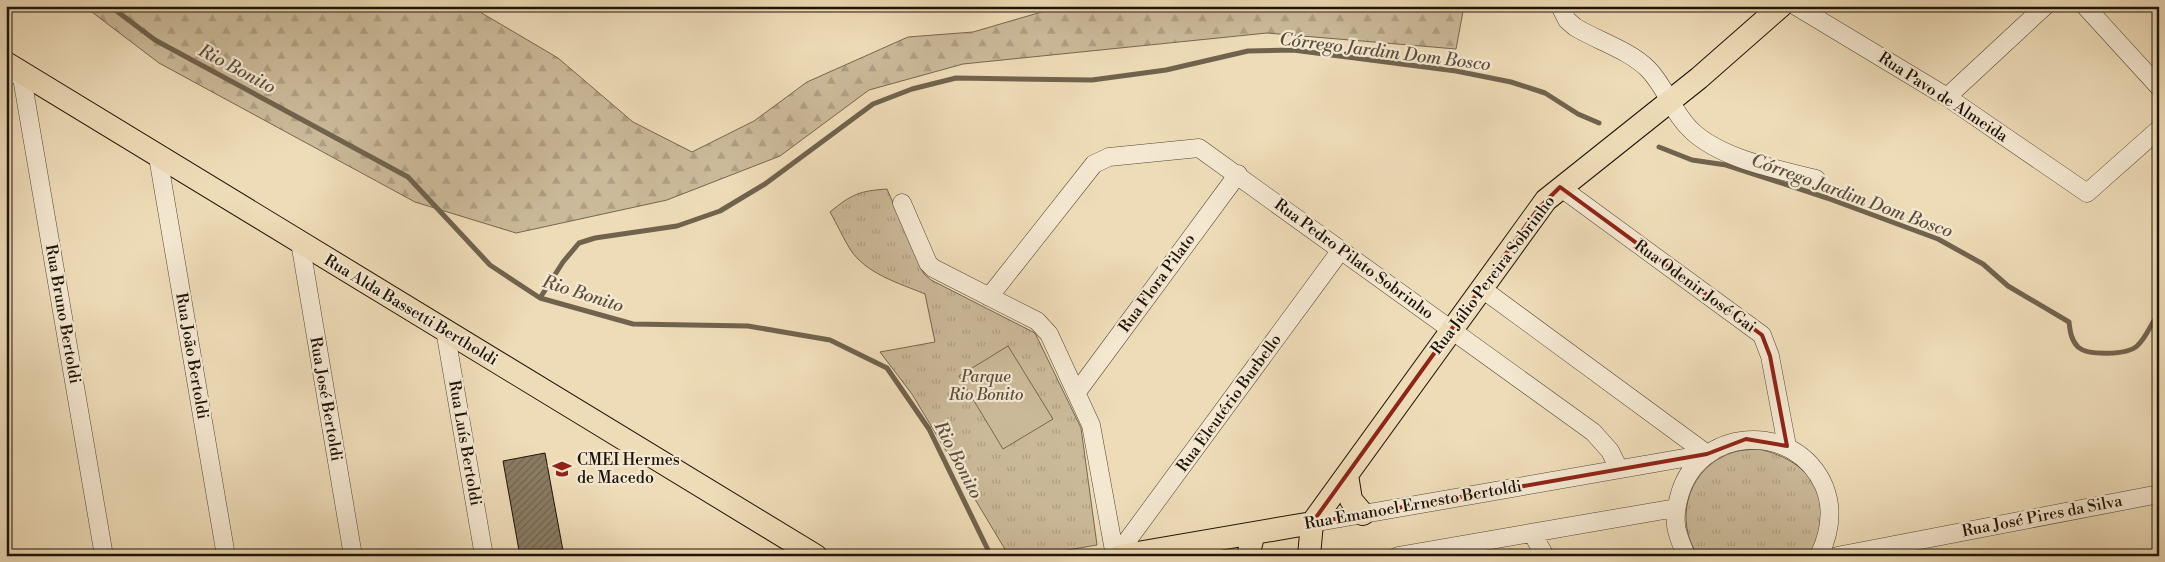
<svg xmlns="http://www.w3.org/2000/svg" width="2165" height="562" font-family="'Libre Bodoni',serif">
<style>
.grass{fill:url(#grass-tufts);stroke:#746750}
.forest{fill:url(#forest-firs);stroke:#746750}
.pitch{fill:#cbba9a;stroke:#746750}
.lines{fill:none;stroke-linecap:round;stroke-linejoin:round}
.stream{stroke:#70634d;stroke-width:5}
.building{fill:url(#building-hatch);stroke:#1e1407}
.minor-casing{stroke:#524633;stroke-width:19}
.major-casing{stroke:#1e1407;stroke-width:24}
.minor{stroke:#f4e8d1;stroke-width:18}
.major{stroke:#eedcb8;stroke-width:22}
.marked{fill:none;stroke:#8f2418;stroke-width:4;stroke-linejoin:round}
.labels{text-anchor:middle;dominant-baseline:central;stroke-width:4.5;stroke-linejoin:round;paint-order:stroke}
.street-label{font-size:16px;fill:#1e1407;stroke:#f4e8d1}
.park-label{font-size:16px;font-style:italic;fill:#5b4e3a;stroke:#f4e8d1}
.poi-label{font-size:16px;fill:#1e1407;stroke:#f4e8d1;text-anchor:start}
.water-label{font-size:18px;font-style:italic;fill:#5c4f3c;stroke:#f4e8d1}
</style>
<defs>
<pattern id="grass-tufts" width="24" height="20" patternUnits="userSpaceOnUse" patternTransform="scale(1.25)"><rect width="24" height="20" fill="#cbba9a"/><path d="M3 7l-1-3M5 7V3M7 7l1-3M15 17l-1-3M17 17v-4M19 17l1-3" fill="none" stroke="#ae9f83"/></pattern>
<pattern id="forest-firs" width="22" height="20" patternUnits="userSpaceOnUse" patternTransform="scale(1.25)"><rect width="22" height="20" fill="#cbba9a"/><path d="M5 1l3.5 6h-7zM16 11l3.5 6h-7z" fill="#ae9f83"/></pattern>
<pattern id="building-hatch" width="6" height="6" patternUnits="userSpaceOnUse" patternTransform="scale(1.25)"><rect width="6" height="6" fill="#8a7c63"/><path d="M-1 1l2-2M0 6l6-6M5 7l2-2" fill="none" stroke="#706450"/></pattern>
</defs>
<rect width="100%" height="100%" fill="#eedcb8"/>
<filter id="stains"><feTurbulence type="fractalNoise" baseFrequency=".004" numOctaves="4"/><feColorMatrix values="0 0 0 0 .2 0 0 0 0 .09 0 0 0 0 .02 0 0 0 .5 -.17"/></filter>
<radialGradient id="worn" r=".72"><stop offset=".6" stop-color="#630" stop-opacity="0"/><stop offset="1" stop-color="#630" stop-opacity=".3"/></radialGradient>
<path class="grass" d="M887 189 924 274 931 280 1035 333 1081 428 1097 545 1032 556H1009L912 394 880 352 935 342 925 294C899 283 866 274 850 249 843 238 837 224 830 212 852 194 859 191 887 189Z
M1758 449C1815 461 1836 503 1811 555L1698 556C1675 522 1686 474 1724 456 1735 450 1746 450 1758 449Z"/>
<path class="forest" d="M84 6H431L480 12 558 58 633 122 692 152 754 121 807 82 908 37 973 32 1062 6H1464L1456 49 1267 33 963 64 869 90 780 156 667 200 516 233 415 202 159 63Z"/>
<path class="pitch" d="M1008 346 1053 419 1003 449 959 376Z"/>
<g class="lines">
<path class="stream" d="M110 6 155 40 408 177 490 265 540 298 633 324 748 326 830 340 887 368 929 429 990 554
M1659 147 1692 160 1726 165 1827 198 1938 239 1983 264 2008 286 2069 322C2070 331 2071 340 2078 347 2088 356 2127 355 2137 346 2147 337 2151 323 2159 313
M540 298 563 262 579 243 595 238 677 226 720 211 765 184 873 104 912 89 956 78 1092 80 1166 70 1248 51 1293 50 1456 71 1511 82 1545 93 1578 114 1599 123"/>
</g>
<path class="building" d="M545 453 564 556H520L503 461Z"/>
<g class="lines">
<g class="minor-casing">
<path id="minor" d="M1560 6 1567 20 1575 27C1598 41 1629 50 1648 69 1666 87 1673 114 1692 131 1722 159 1776 169 1816 179
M1796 6 1947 97 2087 193 2159 129
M2085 6 2159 87
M12 74 21 72 104 556
M1947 97 2045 6
M158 157 226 556
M1560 187 1762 335 1770 356 1787 446
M902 203 928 263 933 268 1037 321 1049 334 1091 425 1115 556
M300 242 353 556
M1481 288 1707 454
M989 297 1094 164 1109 157 1199 148 1593 432 1610 451 1619 469
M445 330 484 556
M1077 392 1238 174
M1312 523 1707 454
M1532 533 1545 556
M1116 556 1341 250
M1398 556 1676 508
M1686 556C1684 549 1680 542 1678 534 1674 523 1676 508 1679 497 1697 426 1795 420 1824 486 1834 510 1830 533 1819 556
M1837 556 2159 494"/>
</g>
<g class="major-casing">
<path id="major" d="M6 63 816 556
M1347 475 1351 500 1363 514
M1312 523 1546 200 1699 78 1781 6
M1120 556 1312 523
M1248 556 1254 533
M1309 556 1312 523"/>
</g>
<use href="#minor" class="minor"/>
<use href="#major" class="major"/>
</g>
<path class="marked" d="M1560 187 1762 335 1770 356 1787 446 1746 439 1707 454 1312 523 1538 209Z"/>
<defs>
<g id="school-bare" transform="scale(1.5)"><path d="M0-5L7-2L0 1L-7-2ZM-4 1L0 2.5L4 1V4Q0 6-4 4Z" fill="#8f2418" stroke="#f4e8d1" stroke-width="2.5" paint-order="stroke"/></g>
</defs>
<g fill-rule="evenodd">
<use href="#school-bare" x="562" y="469"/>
</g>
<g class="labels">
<g class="street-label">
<text transform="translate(1943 97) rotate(33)">Rua Pavo de Almeida</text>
<text transform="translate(1354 259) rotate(36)">Rua Pedro Pilato Sobrinho</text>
<text transform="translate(1493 275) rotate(-53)">Rua Júlio Pereira Sobrinho</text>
<text transform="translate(1157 283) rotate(-54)">Rua Flora Pilato</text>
<text transform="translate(1695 286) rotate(36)">Rua Odenir José Gai</text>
<text transform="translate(411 310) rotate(31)">Rua Alda Bassetti Bertholdi</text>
<text transform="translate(63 314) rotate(80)">Rua Bruno Bertoldi</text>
<text transform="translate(192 356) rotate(80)">Rua João Bertoldi</text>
<text transform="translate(326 399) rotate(80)">Rua José Bertoldi</text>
<text transform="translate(1229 403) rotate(-54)">Rua Eleutério Burbello</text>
<text transform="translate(465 443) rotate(80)">Rua Luís Bertoldi</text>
<text transform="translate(1413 505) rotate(-10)">Rua Emanoel Ernesto Bertoldi</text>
<text transform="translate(2042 516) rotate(-11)">Rua José Pires da Silva</text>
</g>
<g class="park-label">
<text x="986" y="377">Parque<tspan x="986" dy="18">Rio Bonito</tspan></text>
</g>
<g class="poi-label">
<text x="577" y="460">CMEI Hermes<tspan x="577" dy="18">de Macedo</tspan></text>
</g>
<g class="water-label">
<text transform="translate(1385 52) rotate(7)">Córrego Jardim Dom Bosco</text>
<text transform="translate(237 69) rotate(28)">Rio Bonito</text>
<text transform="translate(1852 196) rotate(20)">Córrego Jardim Dom Bosco</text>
<text transform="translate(583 294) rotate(18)">Rio Bonito</text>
<text transform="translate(958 460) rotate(63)">Rio Bonito</text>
</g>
</g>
<rect width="2165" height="562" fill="none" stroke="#eedcb8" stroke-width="25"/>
<rect x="8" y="8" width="2150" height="547" fill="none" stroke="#1e1407" stroke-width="2.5"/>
<rect x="12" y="12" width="2140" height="537" fill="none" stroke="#1e1407"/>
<rect width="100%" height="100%" filter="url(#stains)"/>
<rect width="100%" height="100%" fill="url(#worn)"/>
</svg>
